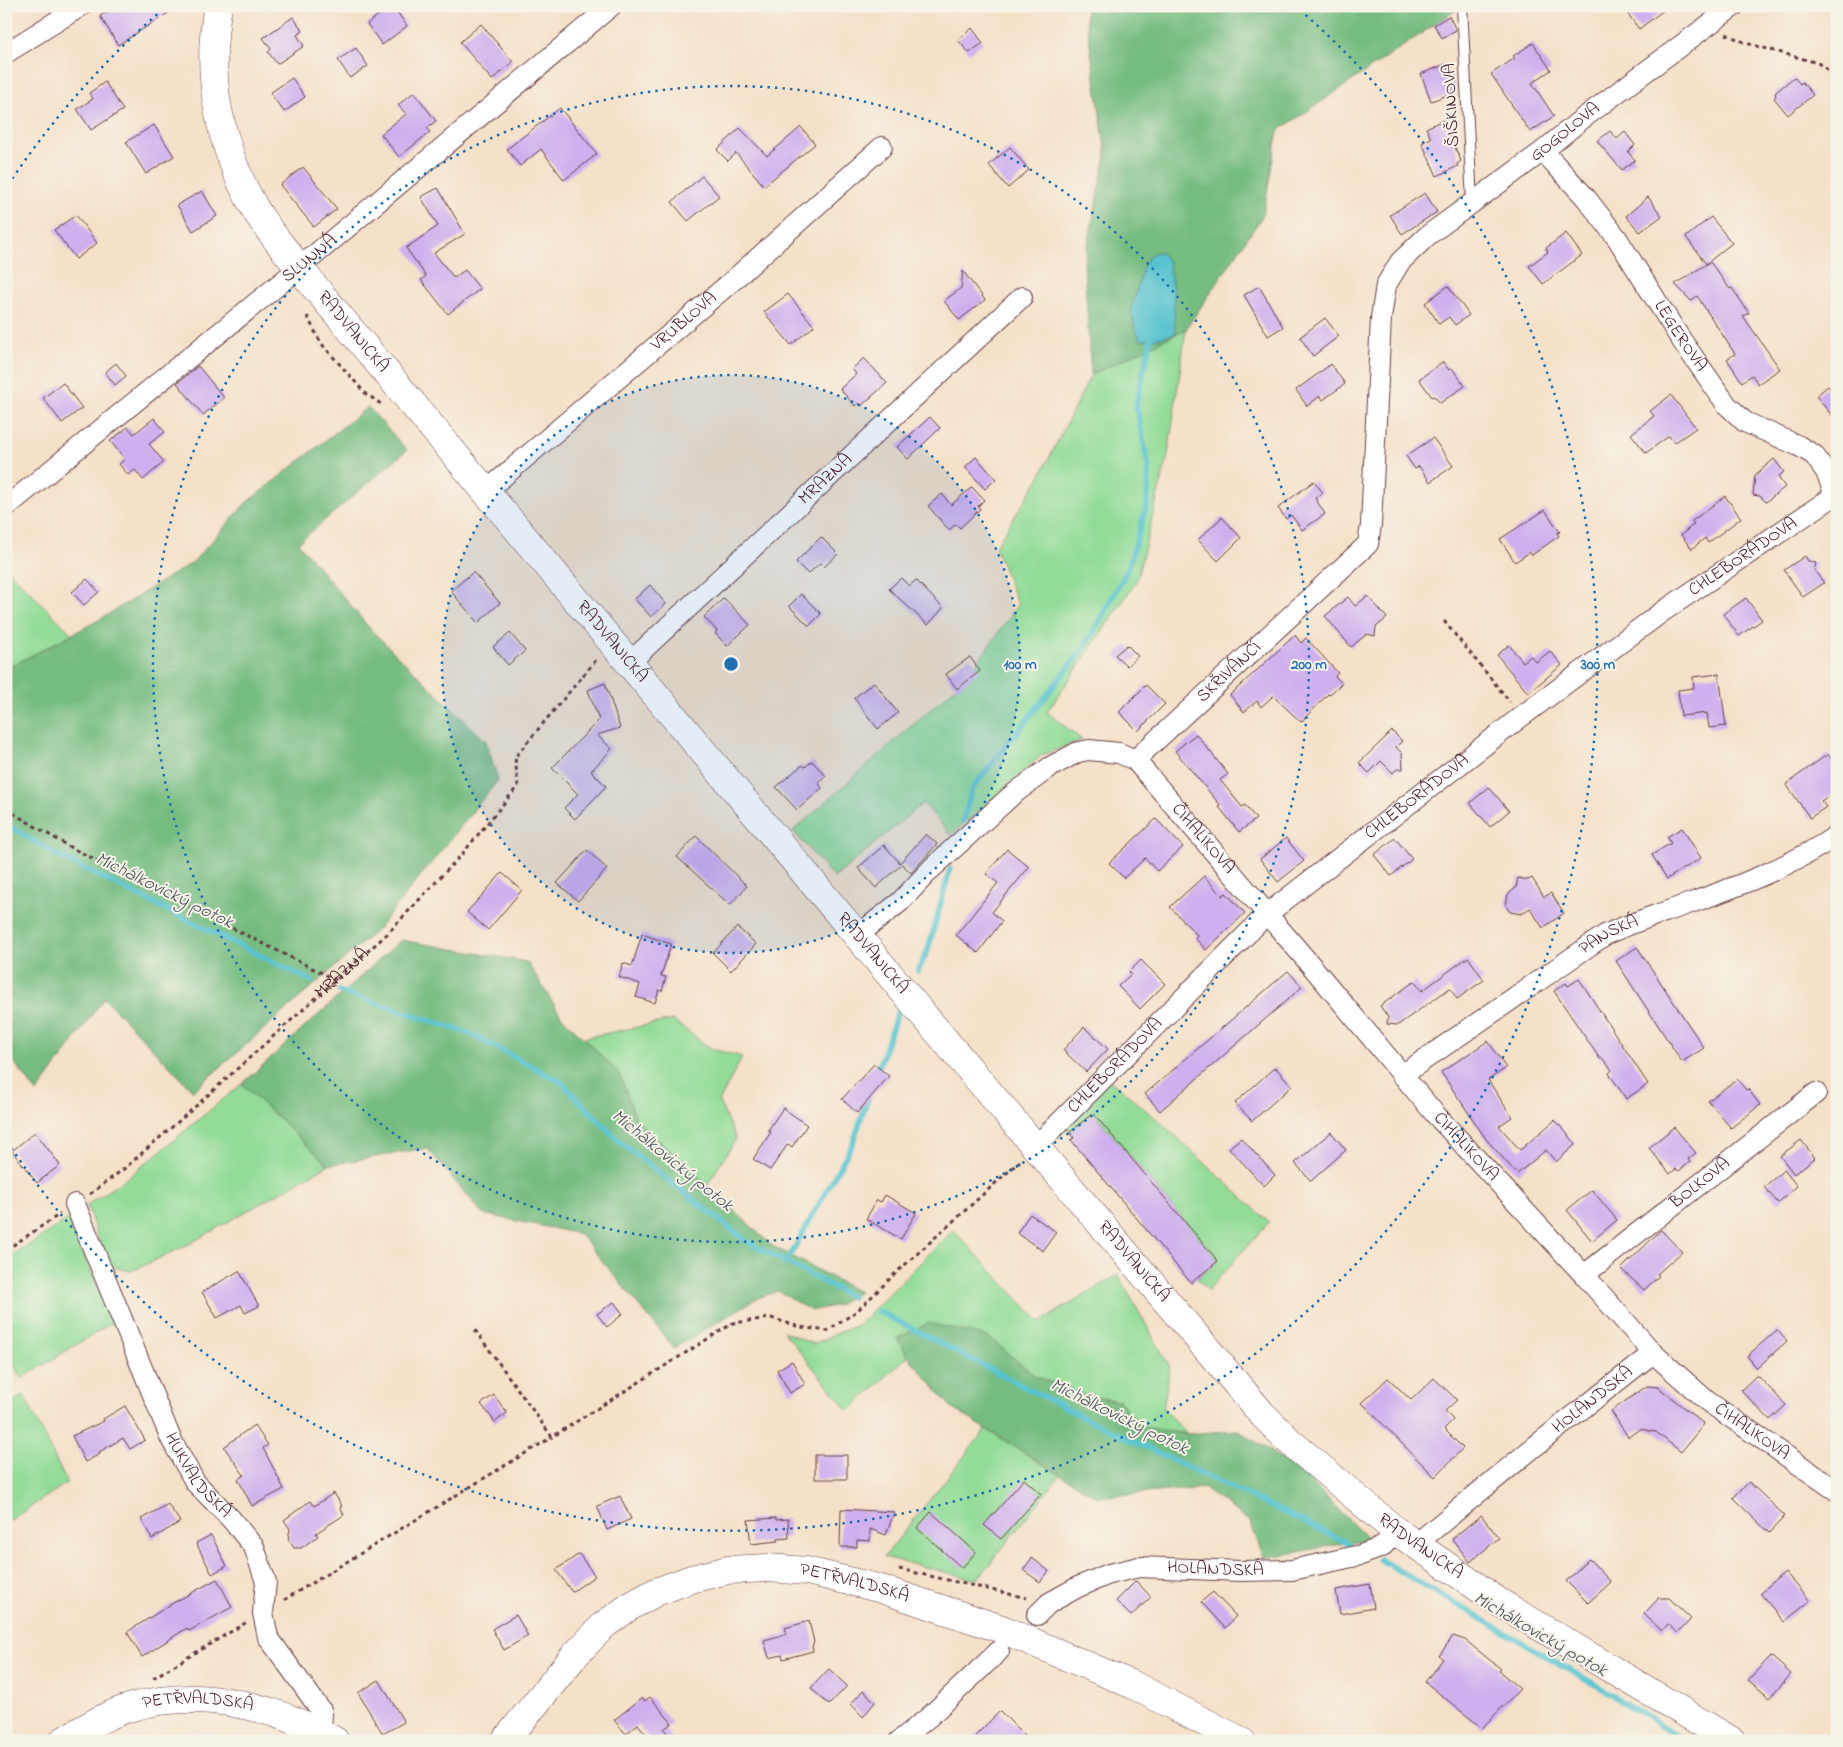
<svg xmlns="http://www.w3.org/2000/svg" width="1843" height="1747" font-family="'Indie Flower',sans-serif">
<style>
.green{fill:#92dc98;stroke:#6e7e62}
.forest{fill:#75bc80;stroke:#606e56}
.water{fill:#57c3cf;stroke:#50717d}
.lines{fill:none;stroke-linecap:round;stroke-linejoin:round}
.stream{stroke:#57c3cf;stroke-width:5.5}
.building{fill:#cfafee}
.lane-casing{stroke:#643c43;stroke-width:12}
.street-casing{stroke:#643c43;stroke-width:22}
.secondary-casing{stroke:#643c43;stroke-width:29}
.path{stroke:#643c43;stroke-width:3;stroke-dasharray:4 4;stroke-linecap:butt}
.lane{stroke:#fff;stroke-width:10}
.street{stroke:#fff;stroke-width:20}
.secondary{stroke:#fff;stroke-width:28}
.ring{fill:none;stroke:#1f6fb2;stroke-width:2.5;stroke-dasharray:2.5 5}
.labels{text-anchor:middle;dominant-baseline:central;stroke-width:4;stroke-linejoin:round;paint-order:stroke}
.street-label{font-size:18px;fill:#4a1f2b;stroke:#f7f3e8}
.water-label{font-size:19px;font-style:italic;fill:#4f5864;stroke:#f7f3e8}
.centre{fill:#1f6fb2;stroke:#f7f3e8;stroke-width:2.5}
.ring-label{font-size:15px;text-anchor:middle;font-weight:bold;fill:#1f6fb2;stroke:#f7f3e8;stroke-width:4;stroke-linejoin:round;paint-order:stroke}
</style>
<rect width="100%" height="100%" fill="#f7f3e8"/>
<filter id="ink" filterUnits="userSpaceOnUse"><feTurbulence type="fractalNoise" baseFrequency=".02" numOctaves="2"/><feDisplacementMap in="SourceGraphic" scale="10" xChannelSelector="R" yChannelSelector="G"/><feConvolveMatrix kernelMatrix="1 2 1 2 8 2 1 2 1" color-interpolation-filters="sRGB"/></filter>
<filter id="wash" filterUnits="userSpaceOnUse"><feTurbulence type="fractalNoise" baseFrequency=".0096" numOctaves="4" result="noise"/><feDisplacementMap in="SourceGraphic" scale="20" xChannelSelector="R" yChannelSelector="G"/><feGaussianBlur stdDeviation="1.12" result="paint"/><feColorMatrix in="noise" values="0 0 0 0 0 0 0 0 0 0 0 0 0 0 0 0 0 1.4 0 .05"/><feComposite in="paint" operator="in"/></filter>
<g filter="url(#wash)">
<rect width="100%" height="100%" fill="#f5e0c8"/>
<path class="green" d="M1186 329 1168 455 1136 582 1047 712 1082 740 1042 755 951 835 923 803 834 878 793 831 967 677 1018 605 995 547 1038 480 1091 375Z
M6 568 72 634 6 669Z
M672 1020 712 1049 742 1057 719 1102 736 1139 707 1185 636 1119 619 1073 583 1038Z
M1110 1080 1158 1120 1269 1222 1208 1290 1197 1279 1218 1261 1094 1113 1070 1132 1063 1125Z
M242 1084 328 1165 189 1244 132 1271 107 1266 87 1205 130 1176Z
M68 1219 113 1322 21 1379 6 1348V1260Z
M953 1230 1040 1322 1118 1275 1170 1367 1163 1409 1187 1434 1141 1427 1120 1401 1085 1396 1035 1376 988 1337 897 1338 908 1356 849 1411 783 1331 813 1344 859 1324Z
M24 1395 67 1483 6 1523V1406Z
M986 1429 1060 1475 977 1580 884 1557Z"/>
<path class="forest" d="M1086 6H1462L1278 131 1263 215 1186 329 1091 375 1084 263 1106 155 1086 17Z
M368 407 407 450 298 543 372 631 486 741 498 780 376 931 193 1091 104 998 37 1093 6 1051V669L97 621 193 562 246 503Z
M401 940 527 962 562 1017 619 1073 636 1119 771 1245 859 1292 838 1305 811 1311 778 1291 756 1299 674 1348 580 1234 483 1214 427 1148 328 1165 242 1084Z
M929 1323 988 1337 1035 1376 1085 1396 1120 1401 1141 1427 1187 1434 1238 1430 1301 1472 1368 1539 1264 1558 1250 1522 1204 1488 1097 1497 952 1408 908 1356 897 1338Z"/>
<path class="water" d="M1159 251 1168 261 1174 294 1175 334 1158 338 1141 340 1135 329 1131 310 1143 267 1150 255Z"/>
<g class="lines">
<path class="stream" d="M963 821 972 789 1084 648 1128 569 1147 505 1149 469 1136 405 1151 339
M6 824 60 857 312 981
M918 971 928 950 950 869
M339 991 471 1034 561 1082 621 1143 749 1243 852 1297
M876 1075 898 1011
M786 1263 853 1143 869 1095
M878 1311 1089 1420 1350 1544
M1379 1559 1596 1685 1685 1741"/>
</g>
<g id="blocks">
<path class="building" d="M116 6H179L118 45 100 16Z
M390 6H393L407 26 382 45 367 24Z
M1622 6H1669L1639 29Z
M1449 16 1456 30 1442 38 1434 25Z
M293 17 303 31 297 35 304 46 277 64 268 52 271 49 263 38Z
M481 24 513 62 492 80 460 42Z
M972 28 983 43 969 53 958 40Z
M1533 43 1551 70 1532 83 1554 116 1530 132 1491 74 1515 58 1513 56Z
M356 48 368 66 350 78 338 60Z
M1446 64 1457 92 1431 101 1421 74Z
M1794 77 1800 84 1802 82 1813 95 1788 115 1774 98 1776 96 1775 93Z
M292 78 305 97 284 112 270 93Z
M105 82 123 110 91 130 77 109 93 99 89 93Z
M414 92 436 121 427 128 430 132 399 157 381 134 406 114 398 105Z
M560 108 597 154 564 180 541 149 520 166 507 149Z
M1443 120 1461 161 1457 164 1458 166 1437 176 1422 143 1431 138 1426 128Z
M154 125 174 156 146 174 126 142Z
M801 127 815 144 764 186 736 153 728 161 717 150 740 128 767 156Z
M1610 131 1617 139 1625 132 1635 145 1628 152 1635 160 1622 170 1597 141Z
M1010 147 1029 170 1008 188 989 165Z
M303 167 337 209 314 227 280 185Z
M702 176 719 196 688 221 672 202Z
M438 188 465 234 434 253 454 278 465 270 480 289 448 314 421 280 426 276 406 248 438 226 421 197Z
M202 191 217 216 193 231 177 205Z
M1425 193 1437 212 1402 234 1390 215Z
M1648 197 1662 216 1640 232 1626 216Z
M76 215 97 243 76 259 54 230Z
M1711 217 1732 243 1706 264 1686 237Z
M1566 233 1582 255 1543 284 1529 266 1548 252 1546 248Z
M1710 262 1730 289 1732 288 1749 313 1743 316 1780 369 1758 384 1752 375 1742 382 1727 359 1735 354 1697 296 1691 301 1675 284Z
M963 271 985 300 959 320 944 301 961 288Z
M1259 286 1283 327 1268 336 1244 295Z
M1448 286 1469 315 1455 325 1449 317 1439 324 1425 303Z
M788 294 814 326 791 345 764 312Z
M1325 318 1339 336 1313 356 1300 337Z
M864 358 887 383 861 406 859 403 855 406 840 389 856 374 852 369Z
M1443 362 1449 370 1452 368 1465 386 1440 403 1434 396 1432 397 1419 379Z
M116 363 126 376 115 385 105 372Z
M1331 364 1345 384 1323 400 1320 396 1307 406 1296 390Z
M198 366 224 398 203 415 177 383Z
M63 383 82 408 62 423 43 398Z
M1828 386 1837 397V422L1816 396Z
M1671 395 1696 428 1674 443 1669 436 1646 453 1631 434 1654 416 1650 411Z
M930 417 940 428 908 459 897 447Z
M154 418 165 432 149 444 164 462 143 480 135 470 128 475 119 464 125 459 110 441 128 427 134 434Z
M1433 438 1453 466 1430 482 1419 466 1415 469 1406 456Z
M976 457 996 479 985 489 965 467Z
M1774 459 1784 472 1778 477 1785 487 1766 502 1760 496 1753 495 1755 475Z
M1314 481 1323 493 1315 498 1325 514 1302 530 1291 515 1286 519 1278 508Z
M972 487 984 500 978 506 980 509 960 528 956 524 949 530 928 506 942 494 951 505Z
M1725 496 1741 518 1708 543 1705 538 1692 549 1681 535 1694 524 1692 521Z
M1545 510 1560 532 1557 533 1559 536 1532 555 1530 552 1515 562 1500 539Z
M1222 517 1241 538 1218 561 1198 540Z
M821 537 838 554 824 567 820 563 808 574 796 562Z
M1805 556 1808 561 1816 563 1814 570 1824 583 1803 597 1784 570Z
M473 572 500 603 478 623 451 591Z
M901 578 909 586 916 580 943 608 928 625 889 589Z
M87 579 99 592 84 605 72 592Z
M650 585 666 604 651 617 635 599Z
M801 594 821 614 809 626 789 606Z
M1368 596 1387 618 1376 627 1375 636 1367 634 1351 647 1325 616 1348 597 1355 606Z
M724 598 750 625 727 646 715 633 717 631 704 617Z
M1746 598 1762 620 1739 636 1723 614Z
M510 633 525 651 508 665 493 647Z
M1295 635 1301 643 1306 638 1338 673 1335 676 1342 683 1329 695 1328 694 1301 722 1273 696 1261 707 1257 701 1244 712 1230 695Z
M1127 645 1138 656 1127 666 1115 655Z
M1509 645 1523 662 1531 656 1536 662 1550 651 1562 665 1528 693 1497 655Z
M970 657 980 671 957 689 946 674Z
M1719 674 1726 726 1709 728 1707 713 1681 716 1678 690 1694 688 1693 677Z
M874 682 898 713 878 729 854 698Z
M605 683 620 728 597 735 612 749 591 771 606 786 575 819 564 808 578 794 552 768 599 720 588 690Z
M1146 685 1165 704 1138 731 1119 712Z
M1392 731 1402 741 1396 747 1402 753 1403 769H1397L1393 773 1381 761 1369 773 1359 763Z
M1196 734 1228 774 1220 780 1242 807 1245 805 1256 819 1239 832 1219 807 1221 806 1175 751Z
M1828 754 1837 767V790L1821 801 1826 807 1810 818 1786 784Z
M812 761 826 776 818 782 822 788 797 810 776 787 802 765 805 767Z
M1489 787 1509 811 1490 827 1470 803Z
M1156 819 1183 847 1157 871 1145 858 1124 878 1109 863Z
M1682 828 1701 858 1667 879 1652 855 1671 843 1667 837Z
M926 834 937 844 911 873 902 864 876 888 858 868 884 845 900 863Z
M696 836 747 886 730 905 677 857Z
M1286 838 1304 861 1278 882 1260 859Z
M1395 838 1412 859 1391 876 1374 855Z
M1007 849 1029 867 992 912 1002 921 978 953 956 935 998 883 986 874Z
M587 850 607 869 578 901 557 883Z
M502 873 522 890 488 930 467 912Z
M1204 876 1222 896 1226 893 1245 913 1206 950 1195 938 1197 935 1170 907Z
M1518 878 1528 880 1532 878 1544 897 1551 893 1564 913 1543 928 1530 908 1521 914 1510 912 1506 906 1508 894 1516 888Z
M737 927 756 944 731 971 713 953Z
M642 934 671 944 661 976 666 977 662 991 659 990 655 1003 636 997 640 984 619 977 623 963 632 966Z
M1637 947 1704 1048 1682 1062 1616 961Z
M1468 957 1484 980 1457 999 1450 988 1398 1025 1387 1024 1388 1017 1380 1006 1415 981 1422 991Z
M1141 960 1165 984 1140 1009 1118 986 1131 974 1129 972Z
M1288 971 1302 987 1160 1111 1145 1094Z
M1579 979 1648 1084 1626 1099 1609 1073 1612 1070 1602 1058 1600 1059 1554 991 1566 983 1568 986Z
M1084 1027 1108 1049 1086 1072 1063 1050Z
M1488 1041 1506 1068 1488 1080 1512 1117 1499 1126 1520 1150 1555 1120 1576 1144 1556 1162 1546 1150 1517 1174 1486 1139 1441 1072Z
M874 1064 889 1076 857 1113 842 1099Z
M1275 1067 1292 1086 1252 1121 1235 1103Z
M1737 1079 1746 1090 1748 1089 1760 1105 1731 1128 1708 1101Z
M783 1108 807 1125 792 1147 788 1144 770 1170 753 1159 771 1132 768 1130Z
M1093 1113 1218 1261 1191 1283 1071 1140 1074 1138 1070 1132Z
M1674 1127 1696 1153 1688 1159 1690 1162 1679 1171 1676 1169 1670 1174 1649 1148Z
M35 1132 60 1165 37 1183 12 1151Z
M1331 1132 1346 1150 1311 1181 1295 1163Z
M1241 1138 1275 1175 1264 1186 1229 1148Z
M1801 1140 1815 1158 1794 1174 1780 1156Z
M1784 1170 1797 1186 1778 1203 1764 1187Z
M1592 1190 1617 1220 1592 1241 1567 1210Z
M885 1195 916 1213 901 1239 866 1219 877 1200 881 1202Z
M1030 1214 1056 1232 1043 1251 1017 1233Z
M1661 1230 1682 1252 1657 1274 1659 1276 1644 1290 1621 1269Z
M239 1271 259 1306 245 1313 241 1305 217 1318 202 1292Z
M614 1302 623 1314 607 1327 597 1314Z
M1777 1330 1787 1341 1757 1368 1747 1356Z
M792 1361 805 1384 790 1393 777 1370Z
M1757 1375 1786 1405 1770 1420 1741 1390Z
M1388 1378 1411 1400 1434 1378 1457 1400 1445 1411 1453 1420 1444 1429 1463 1448 1435 1477 1362 1403Z
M1647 1386 1658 1387 1704 1424 1681 1452 1656 1432 1640 1429 1628 1437 1611 1411Z
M494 1395 507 1413 495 1422 481 1404Z
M125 1406 145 1440 130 1449 123 1438 99 1452 100 1454 85 1462 72 1436 104 1421 103 1419Z
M254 1425 268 1445 263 1448 284 1489 252 1506 238 1479 244 1475 224 1447Z
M815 1455H847V1479H815Z
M1024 1479 1041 1494 1001 1539 984 1525Z
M1749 1482 1785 1516 1769 1533 1733 1498Z
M334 1493 342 1506 340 1507 344 1515 316 1533 318 1536 301 1548H294L288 1539 290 1529 284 1520 310 1501 314 1506Z
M620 1496 631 1519 607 1530 597 1506Z
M168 1504 180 1522 152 1539 141 1519Z
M841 1509 894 1512 886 1535 870 1529V1541L857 1540V1547H840Z
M931 1512 976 1552 962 1568 917 1528Z
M1481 1515 1499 1538 1470 1562 1452 1539Z
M776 1518V1520L788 1519 789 1538 778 1539V1541L751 1544 748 1520Z
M211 1535 227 1566 212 1574 196 1543Z
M579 1554 595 1576 572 1592 556 1570Z
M1032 1558 1049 1571 1040 1582 1023 1570Z
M1589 1559 1611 1582 1588 1603 1566 1581Z
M1785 1572 1810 1601 1784 1622 1760 1593Z
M217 1579 232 1607 189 1631 187 1628 142 1657 127 1632 173 1603Z
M1136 1581 1151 1597 1131 1616 1116 1601Z
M1370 1584 1374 1608 1340 1614 1336 1590Z
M1213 1592 1236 1616 1225 1628 1201 1602Z
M1659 1598H1669L1691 1619 1678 1633 1668 1624 1662 1631 1644 1614Z
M516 1615 528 1636 504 1650 492 1629Z
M809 1621 814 1642 812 1647 813 1651 783 1659 782 1655 769 1658 764 1640 787 1634 785 1628Z
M1453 1636 1465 1640 1501 1669 1499 1671 1520 1689 1482 1728 1425 1682 1443 1659 1439 1656Z
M1771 1656 1791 1674 1770 1698 1748 1680Z
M829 1669 847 1686 829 1705 811 1688Z
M379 1680 404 1722 383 1734 358 1693Z
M863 1690 875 1702 863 1717 851 1704Z
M650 1697 672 1723 664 1729 673 1741H651L638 1724 626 1734 614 1720 642 1698 645 1701Z
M1000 1711 1030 1741H970Z"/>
</g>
</g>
<g filter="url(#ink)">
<use href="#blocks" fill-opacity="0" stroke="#643c43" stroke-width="1"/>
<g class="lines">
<g class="lane-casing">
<path id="lane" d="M1462 6 1472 202"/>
</g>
<g class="street-casing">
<g id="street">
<path d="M6 53 81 6"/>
<path id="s2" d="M1543 151 1586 198 1617 238 1680 338 1727 405 1745 422 1799 446 1814 455 1826 472 1835 495"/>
<path id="s3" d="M485 492 730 283 882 147"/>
<path id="s4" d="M6 507 299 268 611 6"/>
<path id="s5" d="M629 663 1022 297"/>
<path id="s6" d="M1135 760 1315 970 1435 1114 1584 1275 1653 1353 1707 1401 1837 1491"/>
<path id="s7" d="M858 935 900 902 932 868 1011 796 1050 767 1078 752 1089 750 1119 753 1135 760 1368 544 1371 525 1381 318 1386 285 1400 262 1427 236 1543 151 1582 119 1734 6"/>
<path id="s8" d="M1402 1075 1605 935C1632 922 1660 914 1688 904 1739 886 1792 866 1837 835"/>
<path id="s9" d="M1035 1147 1267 914 1522 716 1662 612 1837 494"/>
<path id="s10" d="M75 1204 171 1439 195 1482 231 1519 254 1547 266 1582 263 1613 268 1637 322 1712 321 1733"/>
<path id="s11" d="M1584 1275 1816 1093"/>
<path id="s12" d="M1416 1544 1534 1447 1653 1353"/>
<path id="s13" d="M1037 1615 1049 1603 1078 1587 1109 1574 1139 1567 1241 1571 1292 1570 1361 1555 1382 1547 1396 1531"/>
<path d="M899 1741 929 1717 999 1651"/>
</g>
</g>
<g class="secondary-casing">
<g id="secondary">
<path id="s14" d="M218 6C205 75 219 146 254 207 266 229 284 248 299 268L915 1005 1263 1415 1289 1441 1396 1531 1502 1604 1732 1741"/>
<path id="s15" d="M63 1741C85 1728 107 1714 132 1707 200 1688 275 1705 335 1741"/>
<path id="s16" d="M505 1741 575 1655 604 1625 629 1607 656 1592 691 1579 728 1570 768 1568 807 1571 878 1588 1002 1629 1133 1685 1241 1741"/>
</g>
</g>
<g class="path">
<path d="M1726 34 1746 43 1818 63 1837 76"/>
<path d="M307 316 321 343 365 393 381 404"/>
<path d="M1444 621 1510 702"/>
<path d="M6 809 68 846 336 980"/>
<path id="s1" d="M90 1194 125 1168 187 1114 387 934 463 853 518 786 515 757 596 660"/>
<path d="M6 1250 60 1214"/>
<path d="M475 1330 552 1437 733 1323 771 1318 800 1327 827 1331 857 1311 898 1271 1020 1161"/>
<path d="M899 1569 1027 1598"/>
<path d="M284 1600 552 1437"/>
<path d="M153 1678 247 1622"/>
</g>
<use href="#lane" class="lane"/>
<use href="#street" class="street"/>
<use href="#secondary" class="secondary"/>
</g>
</g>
<circle cx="731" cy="664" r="289" fill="#1f6fb2" fill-opacity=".12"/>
<g class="ring">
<circle cx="731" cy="664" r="289"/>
<circle cx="731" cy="664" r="578"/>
<path d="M8 185A867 867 0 0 1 162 10M1300 10A867 867 0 1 1 8 1143"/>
</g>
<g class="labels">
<g class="street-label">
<text transform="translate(1452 105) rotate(-93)">ŠIŠKINOVA</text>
<text stroke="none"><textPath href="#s7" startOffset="1161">GOGOLOVA</textPath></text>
<text stroke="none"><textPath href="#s4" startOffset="392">SLUNNÁ</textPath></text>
<text stroke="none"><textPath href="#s3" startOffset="262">VRUBLOVA</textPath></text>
<text stroke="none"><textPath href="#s14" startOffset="368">RADVANICKÁ</textPath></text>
<text stroke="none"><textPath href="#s2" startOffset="231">LEGEROVA</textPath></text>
<text stroke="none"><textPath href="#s5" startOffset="269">MRAZNÁ</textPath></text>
<text stroke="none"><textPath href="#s9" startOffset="924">CHLEBORÁDOVA</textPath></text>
<text stroke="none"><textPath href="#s14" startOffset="772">RADVANICKÁ</textPath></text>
<text stroke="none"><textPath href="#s7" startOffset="475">SKŘIVÁNČÍ</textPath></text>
<text stroke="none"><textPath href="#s9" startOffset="519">CHLEBORÁDOVA</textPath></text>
<text stroke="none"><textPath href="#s6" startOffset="104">ČIHALÍKOVA</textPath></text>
<text stroke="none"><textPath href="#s8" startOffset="250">PANSKÁ</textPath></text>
<text stroke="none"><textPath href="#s14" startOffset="1178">RADVANICKÁ</textPath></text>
<text stroke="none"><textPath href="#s1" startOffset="335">MRAZNÁ</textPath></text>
<text stroke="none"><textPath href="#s9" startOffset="114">CHLEBORÁDOVA</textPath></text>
<text stroke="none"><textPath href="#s6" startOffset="509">ČIHALÍKOVA</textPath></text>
<text stroke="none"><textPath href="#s11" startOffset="148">BOLKOVA</textPath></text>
<text stroke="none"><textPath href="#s14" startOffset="1582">RADVANICKÁ</textPath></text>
<text stroke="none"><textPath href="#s12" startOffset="228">HOLANDSKÁ</textPath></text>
<text stroke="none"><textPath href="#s6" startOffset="914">ČIHALÍKOVA</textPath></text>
<text stroke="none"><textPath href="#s10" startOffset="299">HUKVALDSKÁ</textPath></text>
<text stroke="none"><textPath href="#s14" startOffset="1988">RADVANICKÁ</textPath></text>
<text stroke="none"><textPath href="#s13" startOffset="191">HOLANDSKÁ</textPath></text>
<text stroke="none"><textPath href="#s16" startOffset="418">PETŘVALDSKÁ</textPath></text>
<text stroke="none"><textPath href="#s15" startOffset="144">PETŘVALDSKÁ</textPath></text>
</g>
<g class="water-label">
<text transform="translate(164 891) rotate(26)">Michálkovický potok</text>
<text transform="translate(672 1161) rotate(39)">Michálkovický potok</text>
<text transform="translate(1119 1417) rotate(26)">Michálkovický potok</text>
<text transform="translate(1540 1635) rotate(30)">Michálkovický potok</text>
</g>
</g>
<circle cx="731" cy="664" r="8" class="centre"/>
<g class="ring-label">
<text x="1020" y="669">100 m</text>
<text x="1309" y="669">200 m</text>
<text x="1598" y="669">300 m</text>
</g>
<rect width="1843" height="1747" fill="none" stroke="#f7f3e8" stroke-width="25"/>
</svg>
